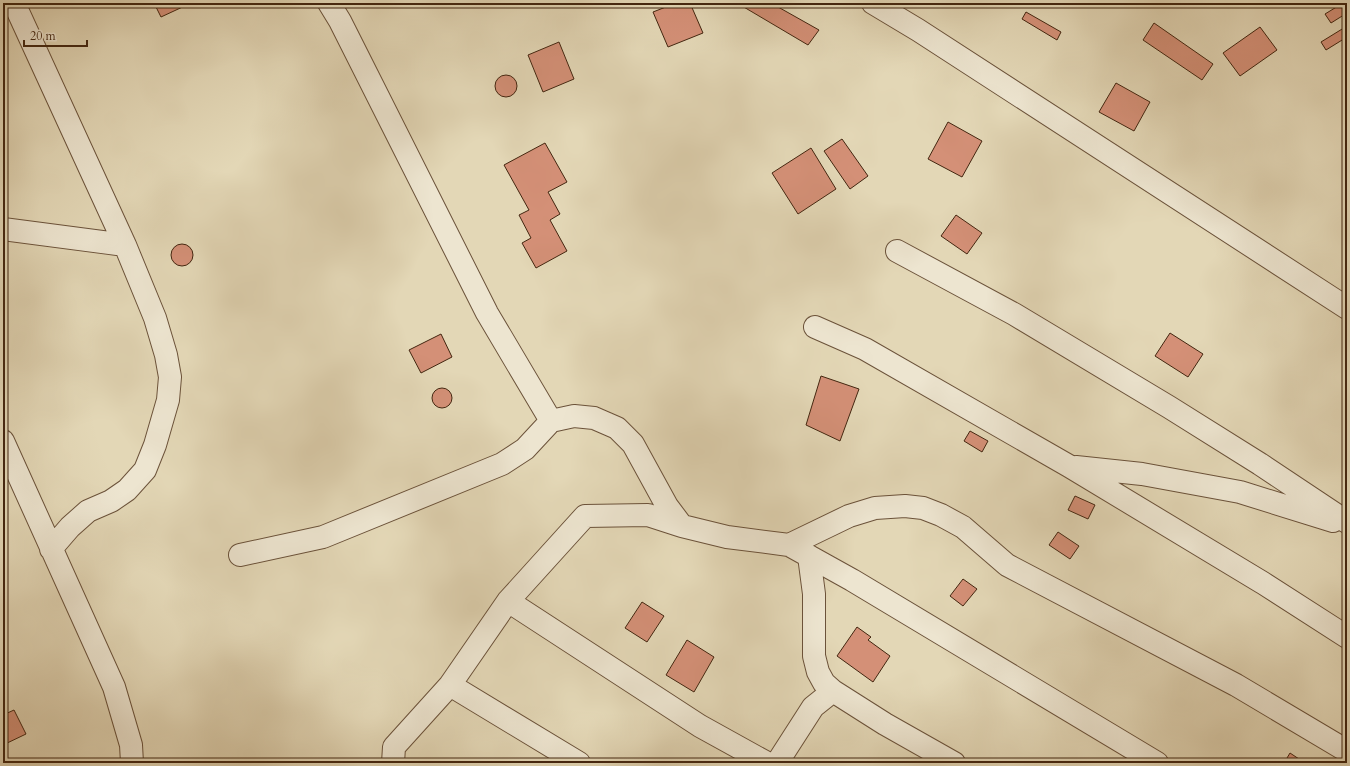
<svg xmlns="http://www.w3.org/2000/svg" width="1350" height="766" font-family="Cardo,serif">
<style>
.building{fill:#d49077;stroke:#432610}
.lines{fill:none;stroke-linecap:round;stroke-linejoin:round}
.street-casing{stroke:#6b523a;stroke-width:24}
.street{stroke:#ede5d0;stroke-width:22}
</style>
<rect width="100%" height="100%" fill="#e3d7b6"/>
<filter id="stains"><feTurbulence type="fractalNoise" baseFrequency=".005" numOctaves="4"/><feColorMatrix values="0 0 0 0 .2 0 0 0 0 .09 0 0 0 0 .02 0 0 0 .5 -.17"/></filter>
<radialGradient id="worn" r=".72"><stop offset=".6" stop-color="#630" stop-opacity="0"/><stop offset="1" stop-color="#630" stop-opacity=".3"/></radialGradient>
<path class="building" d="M154 3H188L189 4 161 17Z
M676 3H690L703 33 668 47 653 12Z
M737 3H771L819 30 808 45Z
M1343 3 1347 10V13L1331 23 1325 14Z
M1026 12 1061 32 1057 40 1022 19Z
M1154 23 1213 64 1202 80 1143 40Z
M1347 26V37L1326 50 1321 42Z
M1260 27 1277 50 1240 76 1223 53Z
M559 42 574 79 543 92 528 55Z
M495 86a11 11 0 1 1 22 0a11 11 0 1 1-22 0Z
M1116 83 1150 102 1134 131 1099 112Z
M948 122 982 141 962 177 928 159Z
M842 139 868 176 850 189 824 151Z
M545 143 567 182 548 192 560 214 550 220 567 251 536 268 522 243 531 238 519 215 529 210 504 165Z
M811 148 836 189 798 214 772 173Z
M956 215 982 233 967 254 941 236Z
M171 255a11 11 0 1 1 22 0a11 11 0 1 1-22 0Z
M1170 333 1203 354 1188 377 1155 356Z
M441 334 452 357 421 373 409 350Z
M821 376 859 389 840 441 806 425Z
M432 398a10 10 0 1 1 20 0a10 10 0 1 1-20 0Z
M970 431 988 441 982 452 964 441Z
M1075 496 1095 505 1088 519 1068 510Z
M1058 532 1079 546 1070 559 1049 545Z
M963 579 977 589 963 606 950 596Z
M642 602 664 616 647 642 625 628Z
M857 627 871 637 868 640 890 656 873 682 837 656Z
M687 640 714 657 694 692 666 675Z
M14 710 26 734 3 745V715Z
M1290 753 1305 763H1284Z"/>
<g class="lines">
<g class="street-casing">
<path id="street" d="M14 3 125 245 155 318 166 355 170 377 168 400 155 445 145 470 127 490 111 501 88 511 70 527 51 549
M329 3 340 21 487 313 551 421
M873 3 918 30 1347 308
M3 229 125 245
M897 251 1014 314 1169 407 1260 464 1347 522
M815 327 865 349 1069 466 1263 583 1347 637
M3 441 114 687 131 745 132 763
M1076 467 1142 474 1240 492 1333 521
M789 545 849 516 875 508 905 506 923 508 941 515 963 527 1007 565 1236 685 1347 751
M240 555 323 537 502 464 525 449 551 421 574 416 594 418 617 428 633 444 667 506 682 526 727 537 789 545 852 580 1157 763
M809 556 814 594V656L818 672 824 683 833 691 885 724 954 763
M508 601 700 726 767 763
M450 685 579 763
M393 763 394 747 450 685 508 601 585 516 648 515 682 526
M777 763 813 707 833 691"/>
</g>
<use href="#street" class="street"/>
</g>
<rect width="1350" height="766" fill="none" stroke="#e3d7b6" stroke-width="16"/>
<rect x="4" y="4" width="1342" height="758" fill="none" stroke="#432610" stroke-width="2"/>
<rect x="8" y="8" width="1334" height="750" fill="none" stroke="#432610"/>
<path d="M24 40v6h63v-6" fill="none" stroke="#432610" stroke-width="2"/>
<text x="30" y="40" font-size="12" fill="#432610" stroke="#ede5d0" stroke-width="3" paint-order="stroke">20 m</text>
<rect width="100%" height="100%" filter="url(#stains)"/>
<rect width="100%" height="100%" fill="url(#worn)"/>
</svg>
